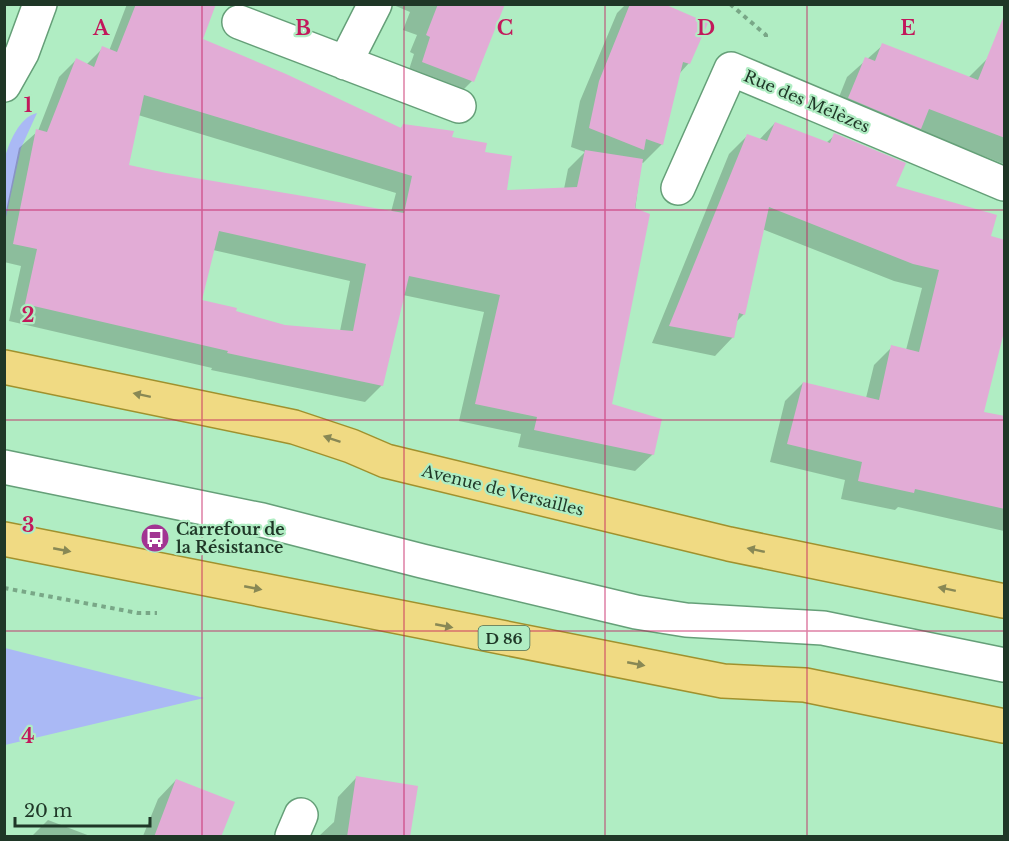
<svg xmlns="http://www.w3.org/2000/svg" width="1009" height="841" font-family="'Libre Baskerville',serif">
<style>
.green{fill:#aab9f5}
.shadow{fill:#0003;fill-rule:evenodd}
.building{fill:#e2acd6;fill-rule:evenodd}
.lines{fill:none;stroke-linecap:round;stroke-linejoin:round}
.minor-casing{stroke:#659f78;stroke-width:36}
.major-casing{stroke:#a0912d;stroke-width:36}
.path{stroke:#79a787;stroke-width:4;stroke-dasharray:4.5 4.5;stroke-linecap:butt}
.minor{stroke:#fff;stroke-width:33}
.major{stroke:#f0da83;stroke-width:33}
.oneway{fill:#885}
.grid{fill:none;stroke:#c2185b;stroke-width:1.5;stroke-opacity:0.55}
.labels{text-anchor:middle;dominant-baseline:central;stroke-width:4.5;stroke-linejoin:round;paint-order:stroke}
.shield{fill:#b0edc3;stroke:#4a6e56;stroke-width:1.5}
.shield-label{font-size:15px;font-weight:bold;fill:#1f3727}
.street-label{font-size:16px;fill:#1f3727;stroke:#b0edc3}
.poi-label{font-size:16px;font-weight:bold;fill:#1f3727;stroke:#b0edc3;text-anchor:start}
.grid-label{font-size:20px;text-anchor:middle;font-weight:bold;fill:#c2185b;stroke:#b0edc3;stroke-width:4.5;stroke-linejoin:round;paint-order:stroke}
</style>
<rect width="100%" height="100%" fill="#b0edc3"/>
<path class="green" d="M37 113 21 148 5 222 4 160C9 143 19 117 37 113Z
M5 648 204 698 5 745Z"/>
<path class="shadow" d="M127 4H214L201 40 400 129 403 126 450 138 483 154 505 192 564 189 568 169 585 152 571 147 580 101 617 13 626 4H660L689 63 679 74 662 144 643 163 641 162 611 405 653 454 635 471 518 447 521 434 459 421 484 312 403 295 382 385 365 402 211 370 212 368 9 321 21 266 4 262V221L19 148 38 131 59 77 76 60 86 65 103 48 109 51ZM138 115 396 193 391 212 166 174 128 166ZM213 250 350 281 340 331 285 327 200 301Z
M391 4H503L472 81 455 98 406 79 414 54 410 52 417 35 403 30 410 12Z
M883 45 968 78 987 59 1004 62V164L918 130 831 117 847 77Z
M775 123 826 143 835 135 894 187 989 237 982 413 1004 418V531L898 507 895 510 841 499 845 480 770 462 785 401 803 383 866 398 874 365 892 347 906 350 922 288 894 281 762 229 744 314 736 322 733 337 715 356 652 343 729 154 747 136 759 140Z
M356 778 409 836H319L334 822 338 797Z
M176 780 220 836H143L158 799Z
M48 820 90 836H32Z"/>
<path class="building" d="M136 4H216L203 39 286 74 401 128 403 124 454 131 452 137 487 143 485 152 512 156 507 190 577 187 585 150 643 159 635 208 650 214 612 404 662 419 654 455 534 430 537 417 475 404 500 295 409 276 383 386 227 353 228 351 25 304 37 249 13 244 36 129 47 132 76 58 94 67 102 46 117 52ZM144 95 412 176 404 213 166 173 129 165ZM219 231 366 264 353 331 285 325 236 311 237 308 202 300Z
M438 4H505L474 82 422 62 430 37 426 35Z
M630 4H664L708 23 690 64 683 62 663 145 646 139 644 150 589 128 599 81Z
M1003 18H1005V138L929 109 921 129 848 98 865 57 875 61 882 43 978 80Z
M775 122 830 143 834 133 906 163 896 186 997 215 991 236 1005 240V328L984 412 1005 416V509L915 489 914 493 858 481 862 462 787 444 803 382 879 400 891 345 919 352 939 270 913 264 769 207 745 315 739 313 734 338 669 326 747 134 767 141Z
M356 776 418 786 410 837H347Z
M176 779 235 802 221 837H154Z"/>
<g class="lines">
<g class="minor-casing">
<path id="minor" d="M239 22 459 106
M345 63 375 4
M4 85 22 53 40 4
M678 188 731 69 1004 184
M4 467 262 520 422 561 636 612 686 620 823 628 1004 665
M292 836 301 815"/>
</g>
<g class="major-casing">
<path id="major" d="M4 367 294 427 351 446 386 461 729 544 1004 601
M4 539 723 681 805 685 1004 726"/>
</g>
<path class="path" d="M730 4 766 35V41
M4 588 138 613H157"/>
<use href="#minor" class="minor"/>
<use href="#major" class="major"/>
</g>
<defs><path id="oneway-solid" d="M-6-.8H1V-3.2L6.5 0L1 3.2V.8H-6Z" transform="scale(1.5)"/></defs>
<g class="oneway">
<use href="#oneway-solid" transform="translate(142 395) rotate(-168)"/>
<use href="#oneway-solid" transform="translate(332 439) rotate(-161)"/>
<use href="#oneway-solid" transform="translate(62 550) rotate(11)"/>
<use href="#oneway-solid" transform="translate(756 550) rotate(-168)"/>
<use href="#oneway-solid" transform="translate(253 588) rotate(11)"/>
<use href="#oneway-solid" transform="translate(947 589) rotate(-168)"/>
<use href="#oneway-solid" transform="translate(444 626) rotate(11)"/>
<use href="#oneway-solid" transform="translate(636 664) rotate(11)"/>
</g>
<path class="grid" d="M202 4V836M404 4V836M605 4V836M807 4V836M4 210H1004M4 420H1004M4 631H1004"/>
<defs>
<g id="bus-disc" transform="scale(1.5)"><circle r="9.5" fill="#a23492" stroke="#b0edc3"/><path d="M-5-6H5V4H4V6H2V4H-2V6H-4V4H-5ZM-3.5-4V0h7V-4ZM-3.5 1.2v1.5H-2V1.2ZM2 1.2v1.5H3.5V1.2Z" fill="#fff"/></g>
</defs>
<g fill-rule="evenodd">
<use href="#bus-disc" x="155" y="538"/>
</g>
<g class="labels">
<rect class="shield" x="478.5" y="626" width="51" height="24" rx="4.5"/>
<g class="shield-label">
<text x="504" y="638">D 86</text>
</g>
<g class="street-label">
<text transform="translate(807 101) rotate(23)">Rue des Mélèzes</text>
<text transform="translate(503 490) rotate(14)">Avenue de Versailles</text>
</g>
<g class="poi-label">
<text x="176" y="529">Carrefour de<tspan x="176" dy="18">la Résistance</tspan></text>
</g>
</g>
<g class="grid-label">
<text x="101" y="35">A</text>
<text x="303" y="35">B</text>
<text x="505" y="35">C</text>
<text x="706" y="35">D</text>
<text x="908" y="35">E</text>
<text x="28" y="112">1</text>
<text x="28" y="322">2</text>
<text x="28" y="532">3</text>
<text x="28" y="743">4</text>
</g>
<rect width="1009" height="841" fill="none" stroke="#1f3727" stroke-width="12"/>
<path d="M15 817v9h135v-9" fill="none" stroke="#1f3727" stroke-width="3"/>
<text x="24" y="817" font-size="18" fill="#1f3727" stroke="#b0edc3" stroke-width="4.5" paint-order="stroke">20 m</text>
</svg>
